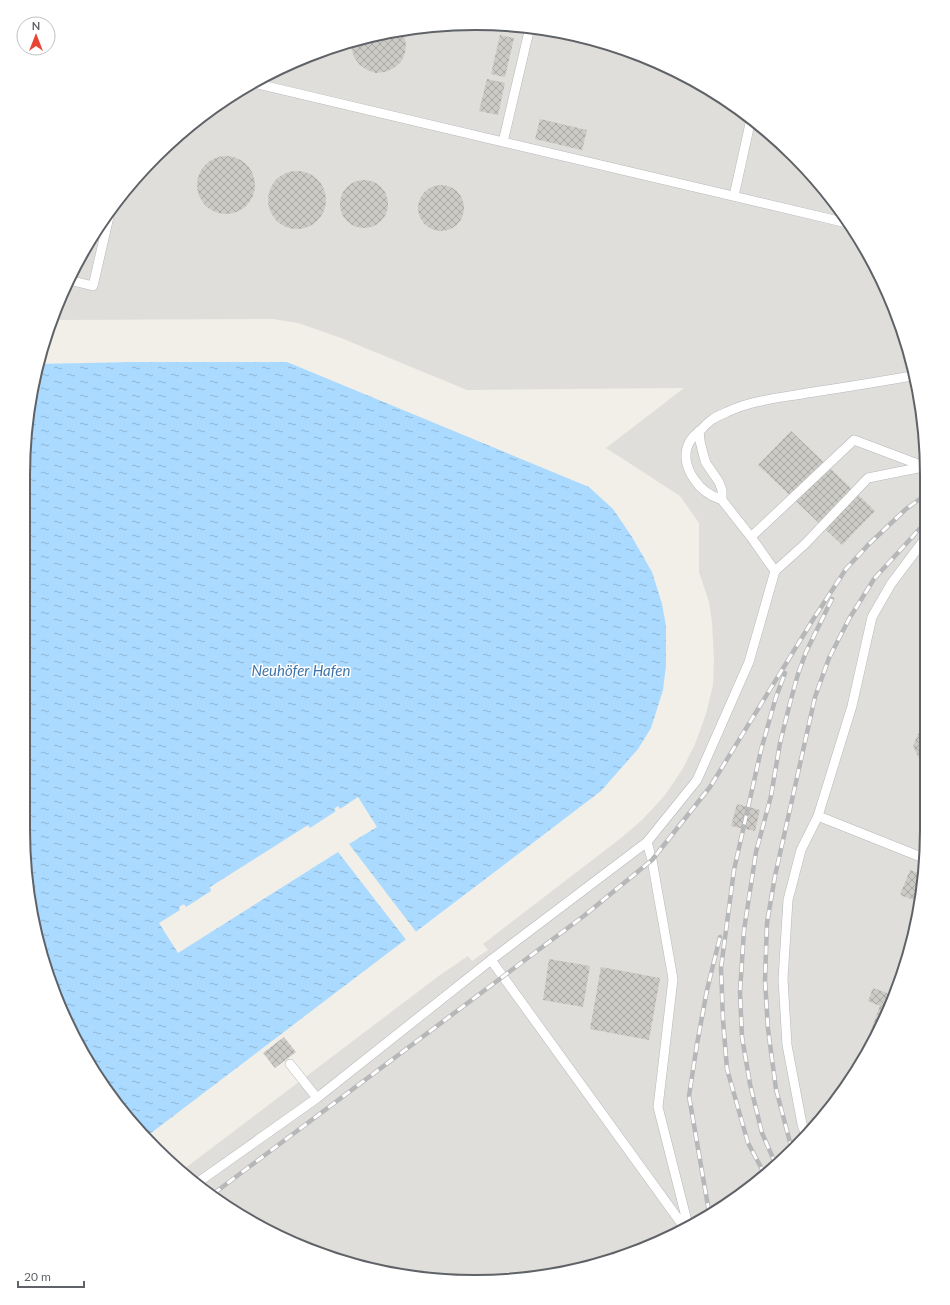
<svg xmlns="http://www.w3.org/2000/svg" width="950" height="1305" font-family="Lato,sans-serif">
<style>
.industrial{fill:#e0deda}
.water{fill:url(#water-ripples)}
.pier{fill:#f1efe8}
.building{fill:url(#building-cross-hatch)}
.lines{fill:none;stroke-linecap:round;stroke-linejoin:round}
.service-casing{stroke:#b5b8bc;stroke-width:10}
.service{stroke:#fff;stroke-width:9}
.rail-casing{stroke:#b6b7b8;stroke-width:4.5}
.rail{stroke:#fff;stroke-width:3;stroke-dasharray:9;stroke-linecap:butt}
.labels{text-anchor:middle;dominant-baseline:central;stroke-width:3;stroke-linejoin:round;paint-order:stroke}
.water-label{font-size:15px;font-style:italic;fill:#4174aa;stroke:#fff}
.rim{fill:none;stroke:#5f6368;stroke-width:2}
</style>
<defs>
<pattern id="water-ripples" width="26" height="14" patternUnits="userSpaceOnUse"><rect width="26" height="14" fill="#aadaff"/><path d="M2 4q2-2 4 0t4 0M15 11q2-2 4 0t4 0" fill="none" stroke="#8eb4d2"/></pattern>
<pattern id="building-cross-hatch" width="8" height="8" patternUnits="userSpaceOnUse"><rect width="8" height="8" fill="#cccac5"/><path d="M0 0l8 8M0 8l8-8" fill="none" stroke="#a9a8a4"/></pattern>
</defs>
<rect width="100%" height="100%" fill="#f1efe8"/>
<path class="industrial" d="M445 24 534 27 620 47 701 83 773 135 833 200 893 302 923 416 926 860 912 947 880 1030 815 1128 750 1188 648 1248 534 1278 446 1281 387 1273 275 1235 180 1172 440 975 468 956 472 961 488 950 483 944 621 838 642 820 665 795 682 770 695 744 706 714 713 685 714 660 712 622 709 602 699 572V523L680 496 606 448 684 388 467 390 341 338 298 323 273 319 51 320 58 302 99 224 135 177 200 117 275 70 358 38Z"/>
<path class="water" d="M133 362H287L589 487 613 509 632 537 652 572 662 604 666 626V665L663 690 651 728 638 749 601 791 147 1136 99 1081 57 1003 38 947 23 830V475L38 364Z"/>
<path class="pier" d="M358 797 377 827 349 844 417 933 407 941 338 852 178 953 159 923 180 910 179 907 184 904 186 907 211 891 210 887 308 825 310 828 336 811 334 809 338 806 340 809Z"/>
<path class="building" d="M402 31 404 35 406 44 405 53 401 62 394 68 385 72 376 73 367 70 359 64 354 57 351 47 352 41 358 38Z
M500 35 514 38 505 77 491 74Z
M333 48 328 53 321 57H310Z
M487 79 505 83 498 115 479 111Z
M540 119 587 130 582 150 535 139Z
M197 185a29 29 0 1 1 58 0a29 29 0 1 1-58 0Z
M268 200a29 29 0 1 1 58 0a29 29 0 1 1-58 0Z
M340 204a24 24 0 1 1 48 0a24 24 0 1 1-48 0Z
M418 208a23 23 0 1 1 46 0a23 23 0 1 1-46 0Z
M791 431 875 511 842 545 758 465Z
M925 728V763L920 761 913 746 920 730Z
M737 804 760 810 755 831 731 826Z
M910 870 923 875 919 902 900 895Z
M549 959 590 966 583 1007 543 1000Z
M601 967 660 978 649 1040 590 1029Z
M873 988 893 995 880 1030 858 1064 880 1006 868 1001Z
M284 1037 296 1052 275 1068 263 1053Z"/>
<g class="lines">
<g class="service-casing">
<path id="service" d="M253 83 847 223
M503 142 530 27
M734 196 751 119
M69 280 93 286 111 208
M699 431 700 441 704 457 706 463 719 482 722 490V500L751 537 775 571
M722 500C710 496 701 490 694 479 685 466 682 450 693 437 695 435 697 433 700 431 708 421 715 417 727 412 752 400 780 398 807 393 842 388 877 382 912 376
M751 537 854 440 923 466
M818 816 926 859
M647 842 652 860 673 979 658 1107 688 1225
M491 960 684 1227
M290 1064 317 1098
M806 1136 802 1124 787 1045 783 979 788 900 801 850 818 816 852 706 872 617 891 584 924 540
M197 1183 317 1098 491 960 647 842 697 780 749 662 775 571 805 544 868 478 923 467"/>
</g>
<use href="#service" class="service"/>
<g class="rail-casing">
<path id="rail" d="M792 1150 776 1089 768 1029 765 980 767 923 775 876 815 697 829 658 849 619 874 579 924 524
M776 1165 762 1133 750 1084 742 1037 740 992 744 930 756 852 771 796 780 743 790 703 798 674 806 652 832 599
M765 1175 748 1143 727 1069 723 1020 721 968 734 870 761 750 776 697 785 673
M213 1194 585 915 652 860 710 787 814 618 846 569 868 545 906 509 924 496
M709 1212 689 1096 697 1044 707 990 720 937"/>
</g>
<use href="#rail" class="rail"/>
</g>
<g class="labels">
<g class="water-label">
<text x="301" y="670">Neuhöfer Hafen</text>
</g>
</g>
<path d="M0 0H950V1305H0ZM475 30H475A445 445 0 0 1 920 475V830A445 445 0 0 1 475 1275H475A445 445 0 0 1 30 830V475A445 445 0 0 1 475 30Z" fill="#fff" fill-rule="evenodd"/>
<path class="rim" d="M475 30H475A445 445 0 0 1 920 475V830A445 445 0 0 1 475 1275H475A445 445 0 0 1 30 830V475A445 445 0 0 1 475 30Z"/>
<g transform="translate(36 36)"><circle r="19" fill="#ffffff" stroke="#bfc1c3"/>
<path d="M0-3L7 15L0 10L-7 15Z" fill="#ea4335"/>
<text y="-6" font-size="11" font-weight="bold" text-anchor="middle" fill="#5f6368">N</text>
</g>
<path d="M18 1281v6h66v-6" fill="none" stroke="#5f6368" stroke-width="2"/>
<text x="24" y="1281" font-size="12" fill="#5f6368" stroke="#ffffff" stroke-width="3" paint-order="stroke">20 m</text>
</svg>
